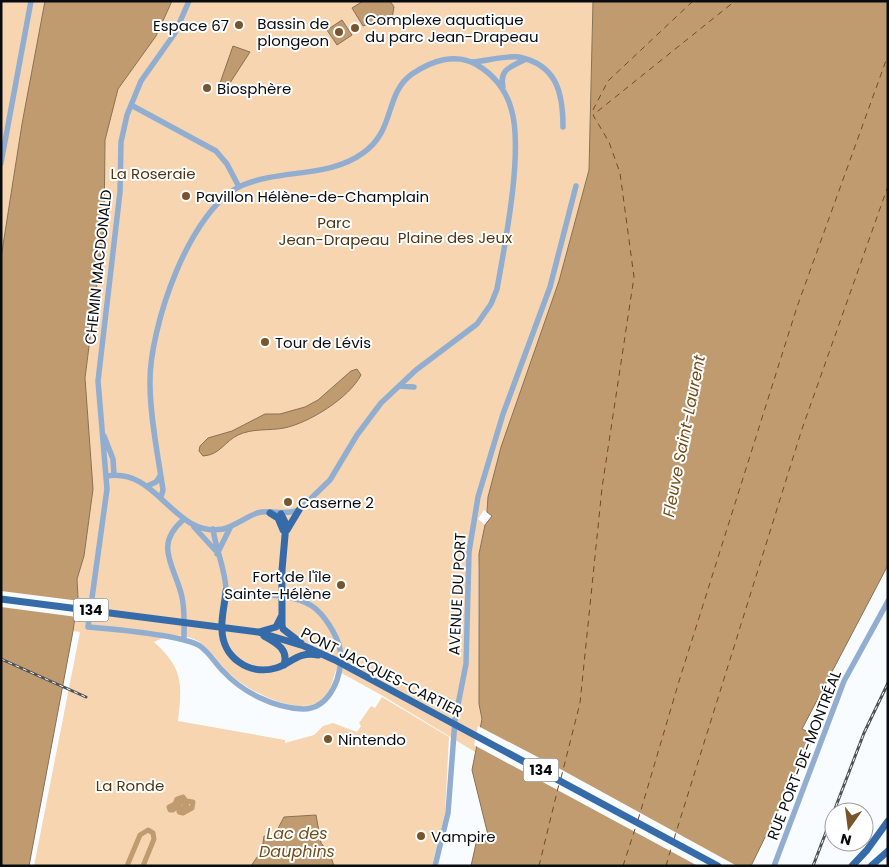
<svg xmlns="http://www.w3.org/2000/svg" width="889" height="867" font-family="Poppins,sans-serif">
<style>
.green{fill:#f6d5b0}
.water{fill:#c19b70;stroke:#8a7053}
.pier{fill:#f9fcff}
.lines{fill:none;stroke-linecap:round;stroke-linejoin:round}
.canal{stroke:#c19b70;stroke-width:5}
.ferry{stroke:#734c1a;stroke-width:1;stroke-dasharray:6 5;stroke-linecap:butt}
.minor{stroke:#91aed1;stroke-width:5.5}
.major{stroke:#366ba9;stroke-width:7}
.rail-casing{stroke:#4f5356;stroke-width:3}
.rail{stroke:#fff;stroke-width:1;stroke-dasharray:4;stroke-linecap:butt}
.poi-dot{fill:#77552d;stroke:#fff;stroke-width:2}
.labels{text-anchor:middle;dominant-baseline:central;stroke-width:4;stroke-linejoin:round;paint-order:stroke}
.shield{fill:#fff;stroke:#525558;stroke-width:1}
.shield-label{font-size:14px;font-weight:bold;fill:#080c10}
.poi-label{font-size:15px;fill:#080c10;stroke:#fff;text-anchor:start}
.park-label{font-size:15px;fill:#503512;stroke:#fff}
.street-label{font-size:15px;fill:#080c10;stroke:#fff}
.water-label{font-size:16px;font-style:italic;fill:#734c1a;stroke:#fff}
</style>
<rect width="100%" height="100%" fill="#f9fcff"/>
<path class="green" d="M1 1H45L22 124 1 258Z
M172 1H593L589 170 559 281 501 447 488 497 487 512 484 510 478 519 485 525 479 554 478 571 479 704 482 719 475 752 383 696 336 670C333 678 331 691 324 698 302 720 248 691 230 674 218 663 210 646 194 639 179 633 168 635 154 642 184 669 182 684 178 721L285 740V743L314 735 323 726 333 723 357 732 361 726 359 723 371 706 375 708 382 697 449 737 445 813 432 866H34L80 632 73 631 78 597 77 579 84 557 93 489 85 378 104 228 105 140 118 89 156 36Z"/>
<path class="water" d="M45 1H172L156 36 118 89 105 140 104 228 85 378 93 489 84 556 77 579 78 597 73 631 29 866H1V258L22 124Z
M363 1H390L394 7 392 18C384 26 374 21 363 26L352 8Z
M593 1H888V565L802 729 815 735 751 866H471L477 839 480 836 488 835 472 770 482 719 479 704V554L485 525 492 516 487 512 488 497 501 447 559 281 589 170Z
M342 20 352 35 337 45 327 30Z
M233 46 250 52 228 86 220 83Z
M357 369 361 375C349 398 309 423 284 428 268 431 253 428 238 435 225 441 220 455 203 456L199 451 200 446 208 438 232 431 265 414H280L305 407 318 400 351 371Z
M316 815 321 843 330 854 334 866H251L262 850 264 836 273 838 284 817Z"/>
<path class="pier" d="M1 591 80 601 77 617 1 607Z
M478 726 553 765 737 866H698L474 745Z"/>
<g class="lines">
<path class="canal" d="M183 797 186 801 193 802 192 808 183 813 179 812V809L187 806 182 801 173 810H170L169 807 175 804 177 799Z
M127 866 140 835 148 830 153 833 154 839 143 866"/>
<path class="ferry" d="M593 110 608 81 693 1
M561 778 580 703 602 488 634 277 620 173 609 142 593 115 735 1
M638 820 680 678 797 307 888 55
M674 839 802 429 888 186
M539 866 559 784
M623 866 636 826
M666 866 672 845"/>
<path class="minor" d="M189 1 175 33 141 81 127 115 121 142 120 192 98 381 107 489 88 627C112 629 183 635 200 646 209 652 215 663 223 671 242 692 274 708 303 709 331 709 344 673 340 649 337 635 324 614 312 606 291 592 251 595 226 591 226 570 216 551 213 529
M473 62C485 61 509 55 519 57 557 65 563 93 563 127
M503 87C499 69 511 67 524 60
M131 105 216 151 227 164 239 187
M1 163 31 1
M399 386 414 387
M104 436 113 459 114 475
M107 476C158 467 173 538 223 529 235 526 246 517 257 513 271 509 284 516 299 510L330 480 357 435 381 403 416 370 477 324 491 304 497 289C505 244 524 149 511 108 506 90 493 74 477 65 456 52 431 61 412 74 384 94 396 130 363 153 329 178 281 169 243 185 189 208 149 329 150 383 150 418 158 455 163 490L161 497
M147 486 156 482 160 476
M183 520C153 546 175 566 182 597 185 611 184 625 184 639
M194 527 215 550
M217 554 231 526
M435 866 448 813 455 720 466 664 469 552 478 497 503 414 550 287 576 186
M774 866 844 681 888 601"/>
<path class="major" d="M270 513 278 518 283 530
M281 514 286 524 282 570V625L283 629 301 643
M287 530 299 510
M226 591C225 603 221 617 222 629 222 657 249 676 276 668 292 663 298 651 318 655
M1 599 258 632 304 646 335 660 718 866
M259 632 276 627 281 617
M264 636C276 643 289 649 284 665
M852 866 867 850 888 821
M871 866 888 851"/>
<g class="rail-casing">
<path id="rail" d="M1 659 86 697
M813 866 864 733 888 683"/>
</g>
<use href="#rail" class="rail"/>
</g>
<g class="poi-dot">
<circle cx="239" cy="25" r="5"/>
<circle cx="355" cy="28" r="5"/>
<circle cx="339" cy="32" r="5"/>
<circle cx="207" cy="88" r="5"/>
<circle cx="186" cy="196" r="5"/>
<circle cx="265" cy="342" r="5"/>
<circle cx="288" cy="502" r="5"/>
<circle cx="341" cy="585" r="5"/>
<circle cx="328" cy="739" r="5"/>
<circle cx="421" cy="836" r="5"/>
</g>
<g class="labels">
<g class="shield">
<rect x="73.5" y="598.5" width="35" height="23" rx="4"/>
<rect x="523.5" y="758.5" width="35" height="23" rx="4"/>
</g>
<g class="shield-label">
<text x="91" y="610">134</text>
<text x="541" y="770">134</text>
</g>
<g class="poi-label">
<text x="365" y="19">Complexe aquatique<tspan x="365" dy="17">du parc Jean-Drapeau</tspan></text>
<text x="329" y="23" text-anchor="end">Bassin de<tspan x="329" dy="17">plongeon</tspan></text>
<text x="229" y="25" text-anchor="end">Espace 67</text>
<text x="217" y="88">Biosphère</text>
<text x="196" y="196">Pavillon Hélène-de-Champlain</text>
<text x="275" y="342">Tour de Lévis</text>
<text x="298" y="502">Caserne 2</text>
<text x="331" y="576" text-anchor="end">Fort de l'île<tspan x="331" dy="17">Sainte-Hélène</tspan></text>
<text x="338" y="739">Nintendo</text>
<text x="431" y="836">Vampire</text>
</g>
<g class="park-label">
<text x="153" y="173">La Roseraie</text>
<text x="334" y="222">Parc<tspan x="334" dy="17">Jean-Drapeau</tspan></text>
<text x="455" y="237">Plaine des Jeux</text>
<text x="130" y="785">La Ronde</text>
</g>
<g class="street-label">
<text transform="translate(98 267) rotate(-84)">CHEMIN MACDONALD</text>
<text transform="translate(457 594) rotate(-87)">AVENUE DU PORT</text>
<text transform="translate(382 672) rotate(27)">PONT JACQUES-CARTIER</text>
<text transform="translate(804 755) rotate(-69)">RUE PORT-DE-MONTRÉAL</text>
</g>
<g class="water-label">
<text transform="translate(684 436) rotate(-79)">Fleuve Saint-Laurent</text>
<text x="297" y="833">Lac des<tspan x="297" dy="18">Dauphins</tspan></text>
</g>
</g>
<rect width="889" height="867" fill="none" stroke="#080c10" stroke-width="5"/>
<g transform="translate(849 827) rotate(194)"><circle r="24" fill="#ffffff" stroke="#9c9e9f"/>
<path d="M0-4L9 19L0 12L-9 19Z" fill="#77552d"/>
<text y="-8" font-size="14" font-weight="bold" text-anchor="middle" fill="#080c10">N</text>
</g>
</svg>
